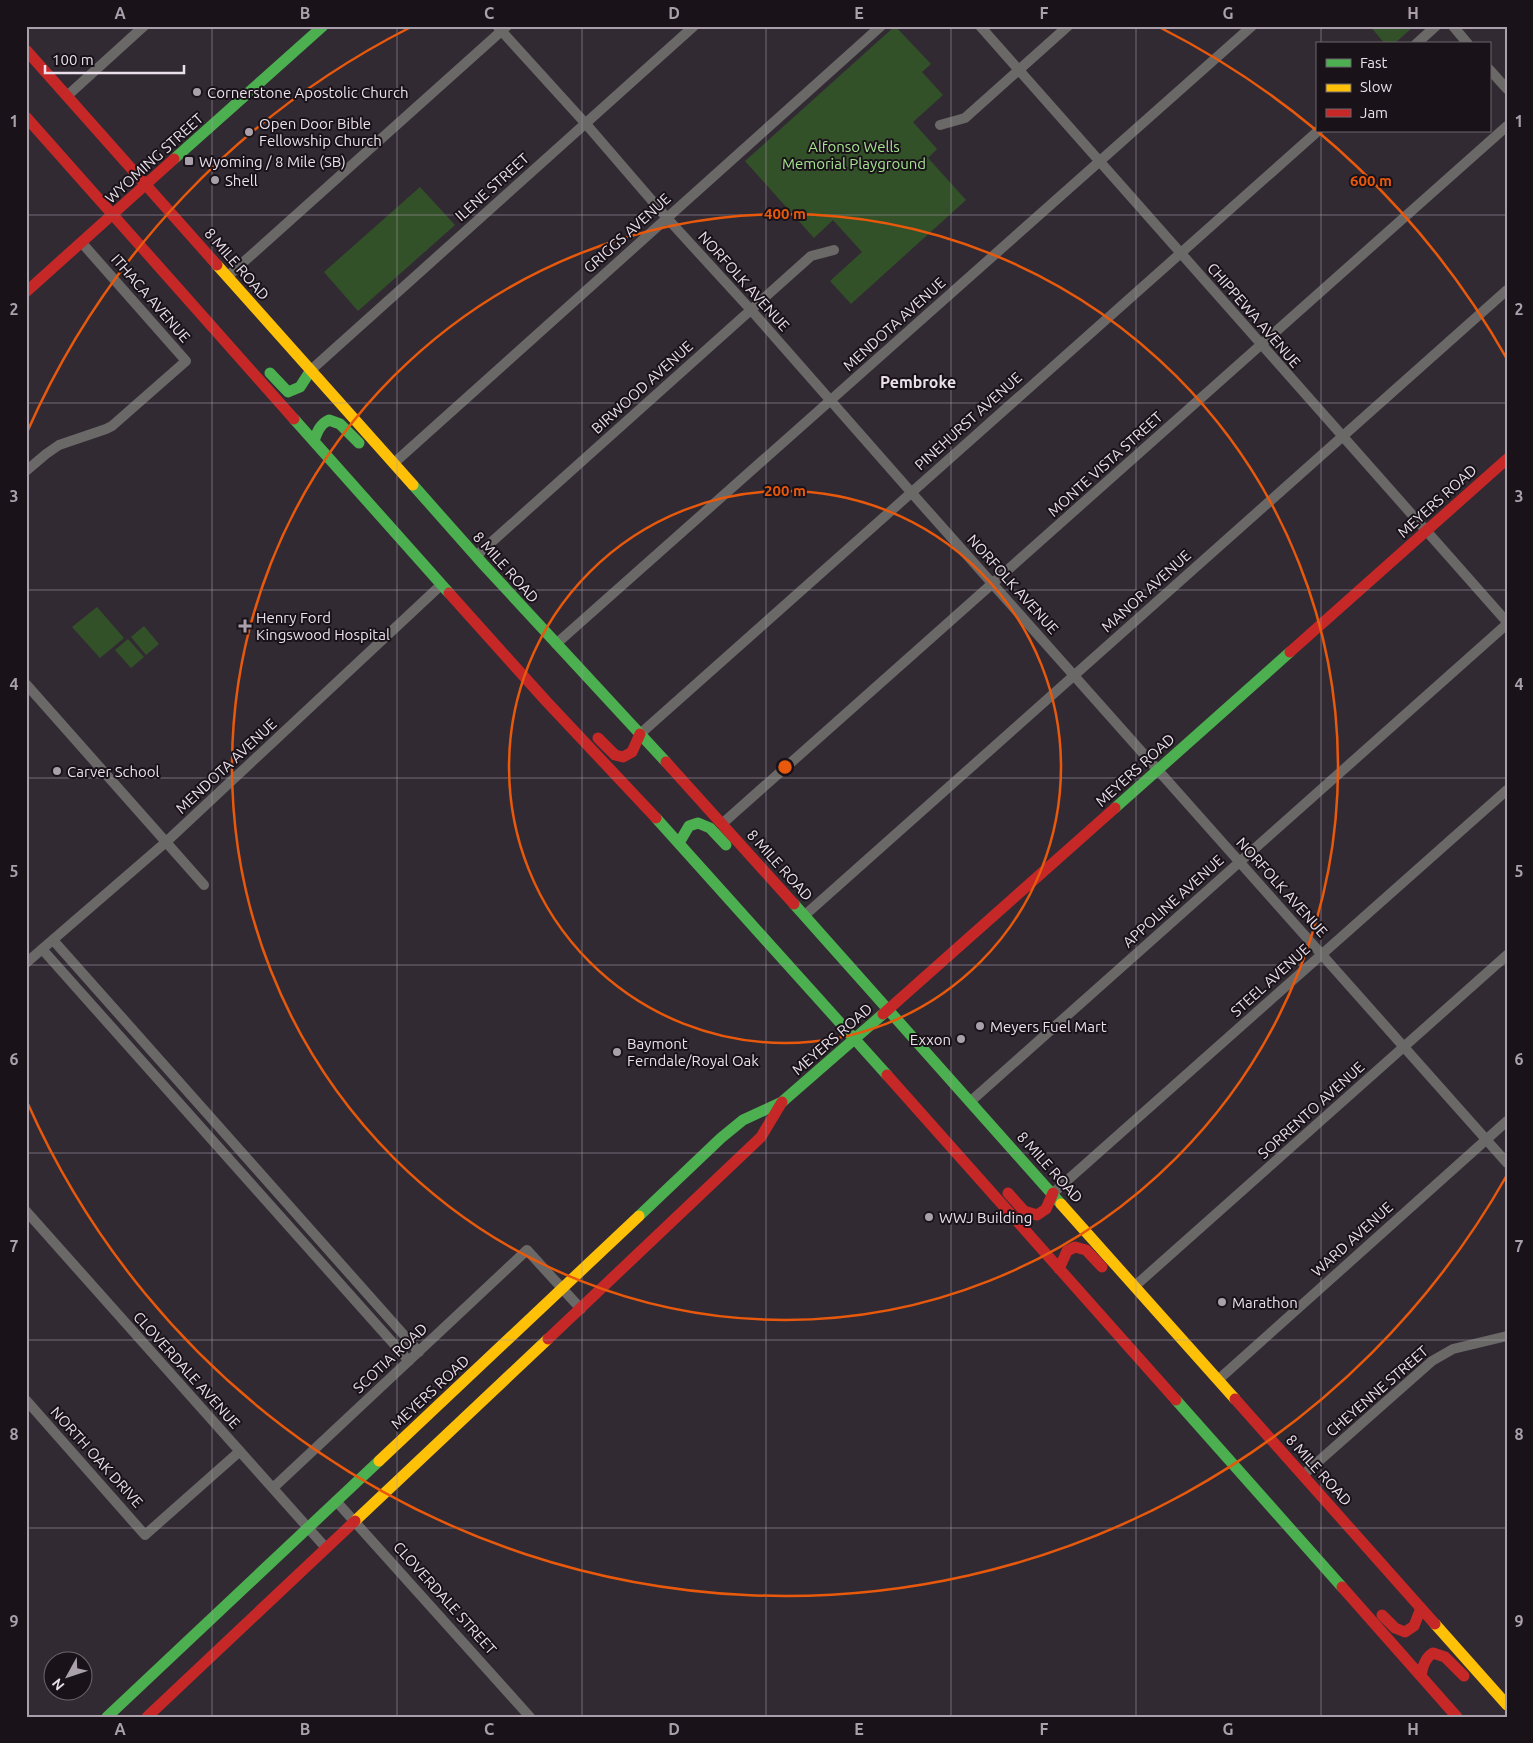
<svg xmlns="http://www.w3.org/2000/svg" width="1533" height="1743" font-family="Ubuntu,sans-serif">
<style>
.green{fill:#335129}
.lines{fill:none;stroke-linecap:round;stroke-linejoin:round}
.street{stroke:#6a6968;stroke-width:10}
.fast{stroke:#4caf50;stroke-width:11}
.slow{stroke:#ffc107;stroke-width:11}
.jam{stroke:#c62828;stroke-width:11}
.grid{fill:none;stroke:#aaa0ab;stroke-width:1;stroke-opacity:0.55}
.ring{fill:none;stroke:#e8590c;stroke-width:2.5}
.poi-dot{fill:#aaa0ab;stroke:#191219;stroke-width:2}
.labels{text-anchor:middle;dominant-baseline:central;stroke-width:4;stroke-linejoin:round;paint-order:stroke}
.poi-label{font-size:15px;fill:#eae0eb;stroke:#191219;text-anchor:start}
.park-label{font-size:15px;fill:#a4e48f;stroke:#191219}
.street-label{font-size:15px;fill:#eae0eb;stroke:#191219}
.neighbourhood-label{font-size:16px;font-weight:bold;fill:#eae0eb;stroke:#191219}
.centre{fill:#e8590c;stroke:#191219;stroke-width:2.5}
.ring-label{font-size:15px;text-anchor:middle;font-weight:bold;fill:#e8590c;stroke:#191219;stroke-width:4;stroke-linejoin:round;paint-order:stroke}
.neatline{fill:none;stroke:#aaa0ab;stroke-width:2}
.grid-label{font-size:16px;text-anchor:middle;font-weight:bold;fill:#aaa0ab}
</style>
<rect width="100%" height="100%" fill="#322a33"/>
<path class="green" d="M895 26 931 64 922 72 943 95 913 122 937 149 928 158 966 200 851 304 830 281 862 252 833 220 814 238 745 161Z
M1370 26H1414L1394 44H1385Z
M420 187 455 225 358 311 324 272Z
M97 607 124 638 100 658 72 627Z
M144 626 159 644 146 655 131 637Z
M128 639 144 657 131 668 115 650Z"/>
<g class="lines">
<path class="street" d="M497 26 586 124 667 218 751 310 918 500 1507 1163
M980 26 1507 622
M1453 26 1468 44
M1416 44 1436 26
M1489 69 1507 89
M67 96 144 26
M940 125 965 118 1068 26
M228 276 507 26
M311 370 694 26
M394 463 881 26
M26 471 46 454 59 445 106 429 112 426 186 361 82 243
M476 556 811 256 834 250
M556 644 1252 26
M26 684 204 885
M640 734 1318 131
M723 823 1507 126
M805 915 1507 290
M53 940 419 1352
M42 949 409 1361
M26 963 166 842 441 585
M971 1101 1507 624
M1053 1193 1507 790
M26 1211 326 1548
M1135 1286 1507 955
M1218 1380 1507 1121
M26 1400 145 1535 240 1451
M1303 1475 1432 1361 1453 1349 1507 1336
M273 1488 527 1250 581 1309
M336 1501 530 1717"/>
<path class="fast" d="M174 159 323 26
M270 373 288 392 300 387 311 370
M294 419 449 593
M314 441C317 432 320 424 329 420L340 424 359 443
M413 485 483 564 666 762
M1115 808 1290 652
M656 818 887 1075
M679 843 689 826 698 823 710 828 726 845
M794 904 1061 1204
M639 1216 721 1138 743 1120 782 1102 883 1014
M1176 1400 1342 1587
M107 1717 379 1461"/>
<path class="slow" d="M217 265 413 485
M1061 1204 1235 1399
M379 1461 639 1216
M355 1521 548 1339
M1435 1624 1507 1705"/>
<path class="jam" d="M26 50 217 265
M26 117 294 419
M26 292 174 159
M449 593 546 701 656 818
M1290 652 1507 459
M598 738 615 755 623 757 632 752 640 734
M666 762 794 904
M883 1014 1115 808
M887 1075 1176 1400
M1008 1193 1024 1211 1037 1215 1046 1209 1053 1193
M1059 1269 1067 1251 1075 1247 1086 1250 1102 1267
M548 1339 761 1137 782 1102
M1235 1399 1435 1624
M1342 1587 1457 1717
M1382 1615 1395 1628 1405 1632 1414 1626 1421 1608
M1421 1675C1423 1666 1425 1658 1433 1653L1445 1657 1464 1676
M147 1717 355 1521"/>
</g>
<path class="grid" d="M212 26V1717M397 26V1717M582 26V1717M766 26V1717M951 26V1717M1136 26V1717M1321 26V44M1321 131V1717M26 215H1507M26 403H1507M26 590H1507M26 778H1507M26 965H1507M26 1153H1507M26 1340H1507M26 1528H1507"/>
<g class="ring">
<circle cx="785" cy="767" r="276"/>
<circle cx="785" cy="767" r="553"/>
<path d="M1507 1175A829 829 0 0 1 28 1104M28 430A829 829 0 0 1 409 28M1161 28A829 829 0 0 1 1507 359"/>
</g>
<g class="poi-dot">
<circle cx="197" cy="92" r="5"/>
<circle cx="249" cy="132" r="5"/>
<rect x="184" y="156" width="10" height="10" rx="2.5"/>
<circle cx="215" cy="180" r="5"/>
<path d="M242.5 618.5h5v5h5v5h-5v5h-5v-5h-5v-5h5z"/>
<circle cx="57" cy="771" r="5"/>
<circle cx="980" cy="1026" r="5"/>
<circle cx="961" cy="1039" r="5"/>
<circle cx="617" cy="1052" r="5"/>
<circle cx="929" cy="1217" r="5"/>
<circle cx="1222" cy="1302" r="5"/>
</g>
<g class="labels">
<g class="poi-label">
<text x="207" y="92">Cornerstone Apostolic Church</text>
<text x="259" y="123">Open Door Bible<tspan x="259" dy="17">Fellowship Church</tspan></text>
<text x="199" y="161">Wyoming / 8 Mile (SB)</text>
<text x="225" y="180">Shell</text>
<text x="256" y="617">Henry Ford<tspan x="256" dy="17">Kingswood Hospital</tspan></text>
<text x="67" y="771">Carver School</text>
<text x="990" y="1026">Meyers Fuel Mart</text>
<text x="951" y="1039" text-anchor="end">Exxon</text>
<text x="627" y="1043">Baymont<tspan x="627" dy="17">Ferndale/Royal Oak</tspan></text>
<text x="939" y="1217">WWJ Building</text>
<text x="1232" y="1302">Marathon</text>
</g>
<g class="park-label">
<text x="854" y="146">Alfonso Wells<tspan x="854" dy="17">Memorial Playground</tspan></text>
</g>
<g class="street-label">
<text transform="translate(154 158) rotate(-42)">WYOMING STREET</text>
<text transform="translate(492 187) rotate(-42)">ILENE STREET</text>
<text transform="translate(627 233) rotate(-42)">GRIGGS AVENUE</text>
<text transform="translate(237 264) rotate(49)">8 MILE ROAD</text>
<text transform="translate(744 281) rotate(48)">NORFOLK AVENUE</text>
<text transform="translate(151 298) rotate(49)">ITHACA AVENUE</text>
<text transform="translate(1254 315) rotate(49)">CHIPPEWA AVENUE</text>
<text transform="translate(894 324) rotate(-42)">MENDOTA AVENUE</text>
<text transform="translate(642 387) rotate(-42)">BIRWOOD AVENUE</text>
<text transform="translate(968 421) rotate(-42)">PINEHURST AVENUE</text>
<text transform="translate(1105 464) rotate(-42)">MONTE VISTA STREET</text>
<text transform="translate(1437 501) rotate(-42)">MEYERS ROAD</text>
<text transform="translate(506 567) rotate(48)">8 MILE ROAD</text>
<text transform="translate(1013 584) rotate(48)">NORFOLK AVENUE</text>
<text transform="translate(1146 591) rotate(-42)">MANOR AVENUE</text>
<text transform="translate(226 766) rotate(-43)">MENDOTA AVENUE</text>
<text transform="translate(1135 770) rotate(-42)">MEYERS ROAD</text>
<text transform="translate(780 865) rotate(48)">8 MILE ROAD</text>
<text transform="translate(1282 887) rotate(48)">NORFOLK AVENUE</text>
<text transform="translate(1173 901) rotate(-42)">APPOLINE AVENUE</text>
<text transform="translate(1270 980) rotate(-42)">STEEL AVENUE</text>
<text transform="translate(832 1039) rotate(-41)">MEYERS ROAD</text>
<text transform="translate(1311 1110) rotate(-42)">SORRENTO AVENUE</text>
<text transform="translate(1050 1167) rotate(48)">8 MILE ROAD</text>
<text transform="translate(1352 1239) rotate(-42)">WARD AVENUE</text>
<text transform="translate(390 1358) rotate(-43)">SCOTIA ROAD</text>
<text transform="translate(187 1370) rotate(48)">CLOVERDALE AVENUE</text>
<text transform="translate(1377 1391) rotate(-41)">CHEYENNE STREET</text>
<text transform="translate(430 1392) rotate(-43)">MEYERS ROAD</text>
<text transform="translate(97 1457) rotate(48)">NORTH OAK DRIVE</text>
<text transform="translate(1319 1470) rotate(48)">8 MILE ROAD</text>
<text transform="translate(445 1598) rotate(48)">CLOVERDALE STREET</text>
</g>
<g class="neighbourhood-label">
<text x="918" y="382">Pembroke</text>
</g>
</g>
<circle cx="785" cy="767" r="8" class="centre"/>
<g class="ring-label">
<text x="1371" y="186">600 m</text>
<text x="785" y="219">400 m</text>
<text x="785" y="496">200 m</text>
</g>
<rect width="1533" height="1743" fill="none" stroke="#191219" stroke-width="55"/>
<rect x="1316" y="42" width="175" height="90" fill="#191219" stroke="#6d646d"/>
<rect x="1326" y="59" width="25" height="8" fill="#4caf50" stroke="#6d646d"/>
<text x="1360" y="68" font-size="15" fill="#eae0eb">Fast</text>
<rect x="1326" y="84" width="25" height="8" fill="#ffc107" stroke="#6d646d"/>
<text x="1360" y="92" font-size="15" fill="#eae0eb">Slow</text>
<rect x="1326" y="109" width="25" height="8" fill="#c62828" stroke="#6d646d"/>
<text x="1360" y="118" font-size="15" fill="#eae0eb">Jam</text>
<g transform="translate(68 1676) rotate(230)"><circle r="24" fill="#191219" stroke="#6d646d"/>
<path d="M0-4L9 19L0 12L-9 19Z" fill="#aaa0ab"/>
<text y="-8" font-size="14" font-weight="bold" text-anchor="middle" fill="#eae0eb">N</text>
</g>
<path d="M45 65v8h139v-8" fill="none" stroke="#eae0eb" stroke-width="2.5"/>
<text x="52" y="65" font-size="15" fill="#eae0eb" stroke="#191219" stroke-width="4" paint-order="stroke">100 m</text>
<rect x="28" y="28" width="1478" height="1688" class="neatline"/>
<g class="grid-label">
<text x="120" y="19">A</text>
<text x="305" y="19">B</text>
<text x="489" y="19">C</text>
<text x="674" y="19">D</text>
<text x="859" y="19">E</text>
<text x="1044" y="19">F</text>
<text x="1228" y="19">G</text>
<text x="1413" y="19">H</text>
<text x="14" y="127">1</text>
<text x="1519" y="127">1</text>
<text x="14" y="315">2</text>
<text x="1519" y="315">2</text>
<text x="14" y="502">3</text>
<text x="1519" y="502">3</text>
<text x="14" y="690">4</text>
<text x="1519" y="690">4</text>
<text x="14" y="877">5</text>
<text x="1519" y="877">5</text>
<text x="14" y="1065">6</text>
<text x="1519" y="1065">6</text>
<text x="14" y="1252">7</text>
<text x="1519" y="1252">7</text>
<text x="14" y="1440">8</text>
<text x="1519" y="1440">8</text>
<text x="14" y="1627">9</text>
<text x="1519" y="1627">9</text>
<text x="120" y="1735">A</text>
<text x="305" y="1735">B</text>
<text x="489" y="1735">C</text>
<text x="674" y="1735">D</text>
<text x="859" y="1735">E</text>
<text x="1044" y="1735">F</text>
<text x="1228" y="1735">G</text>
<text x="1413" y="1735">H</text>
</g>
</svg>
